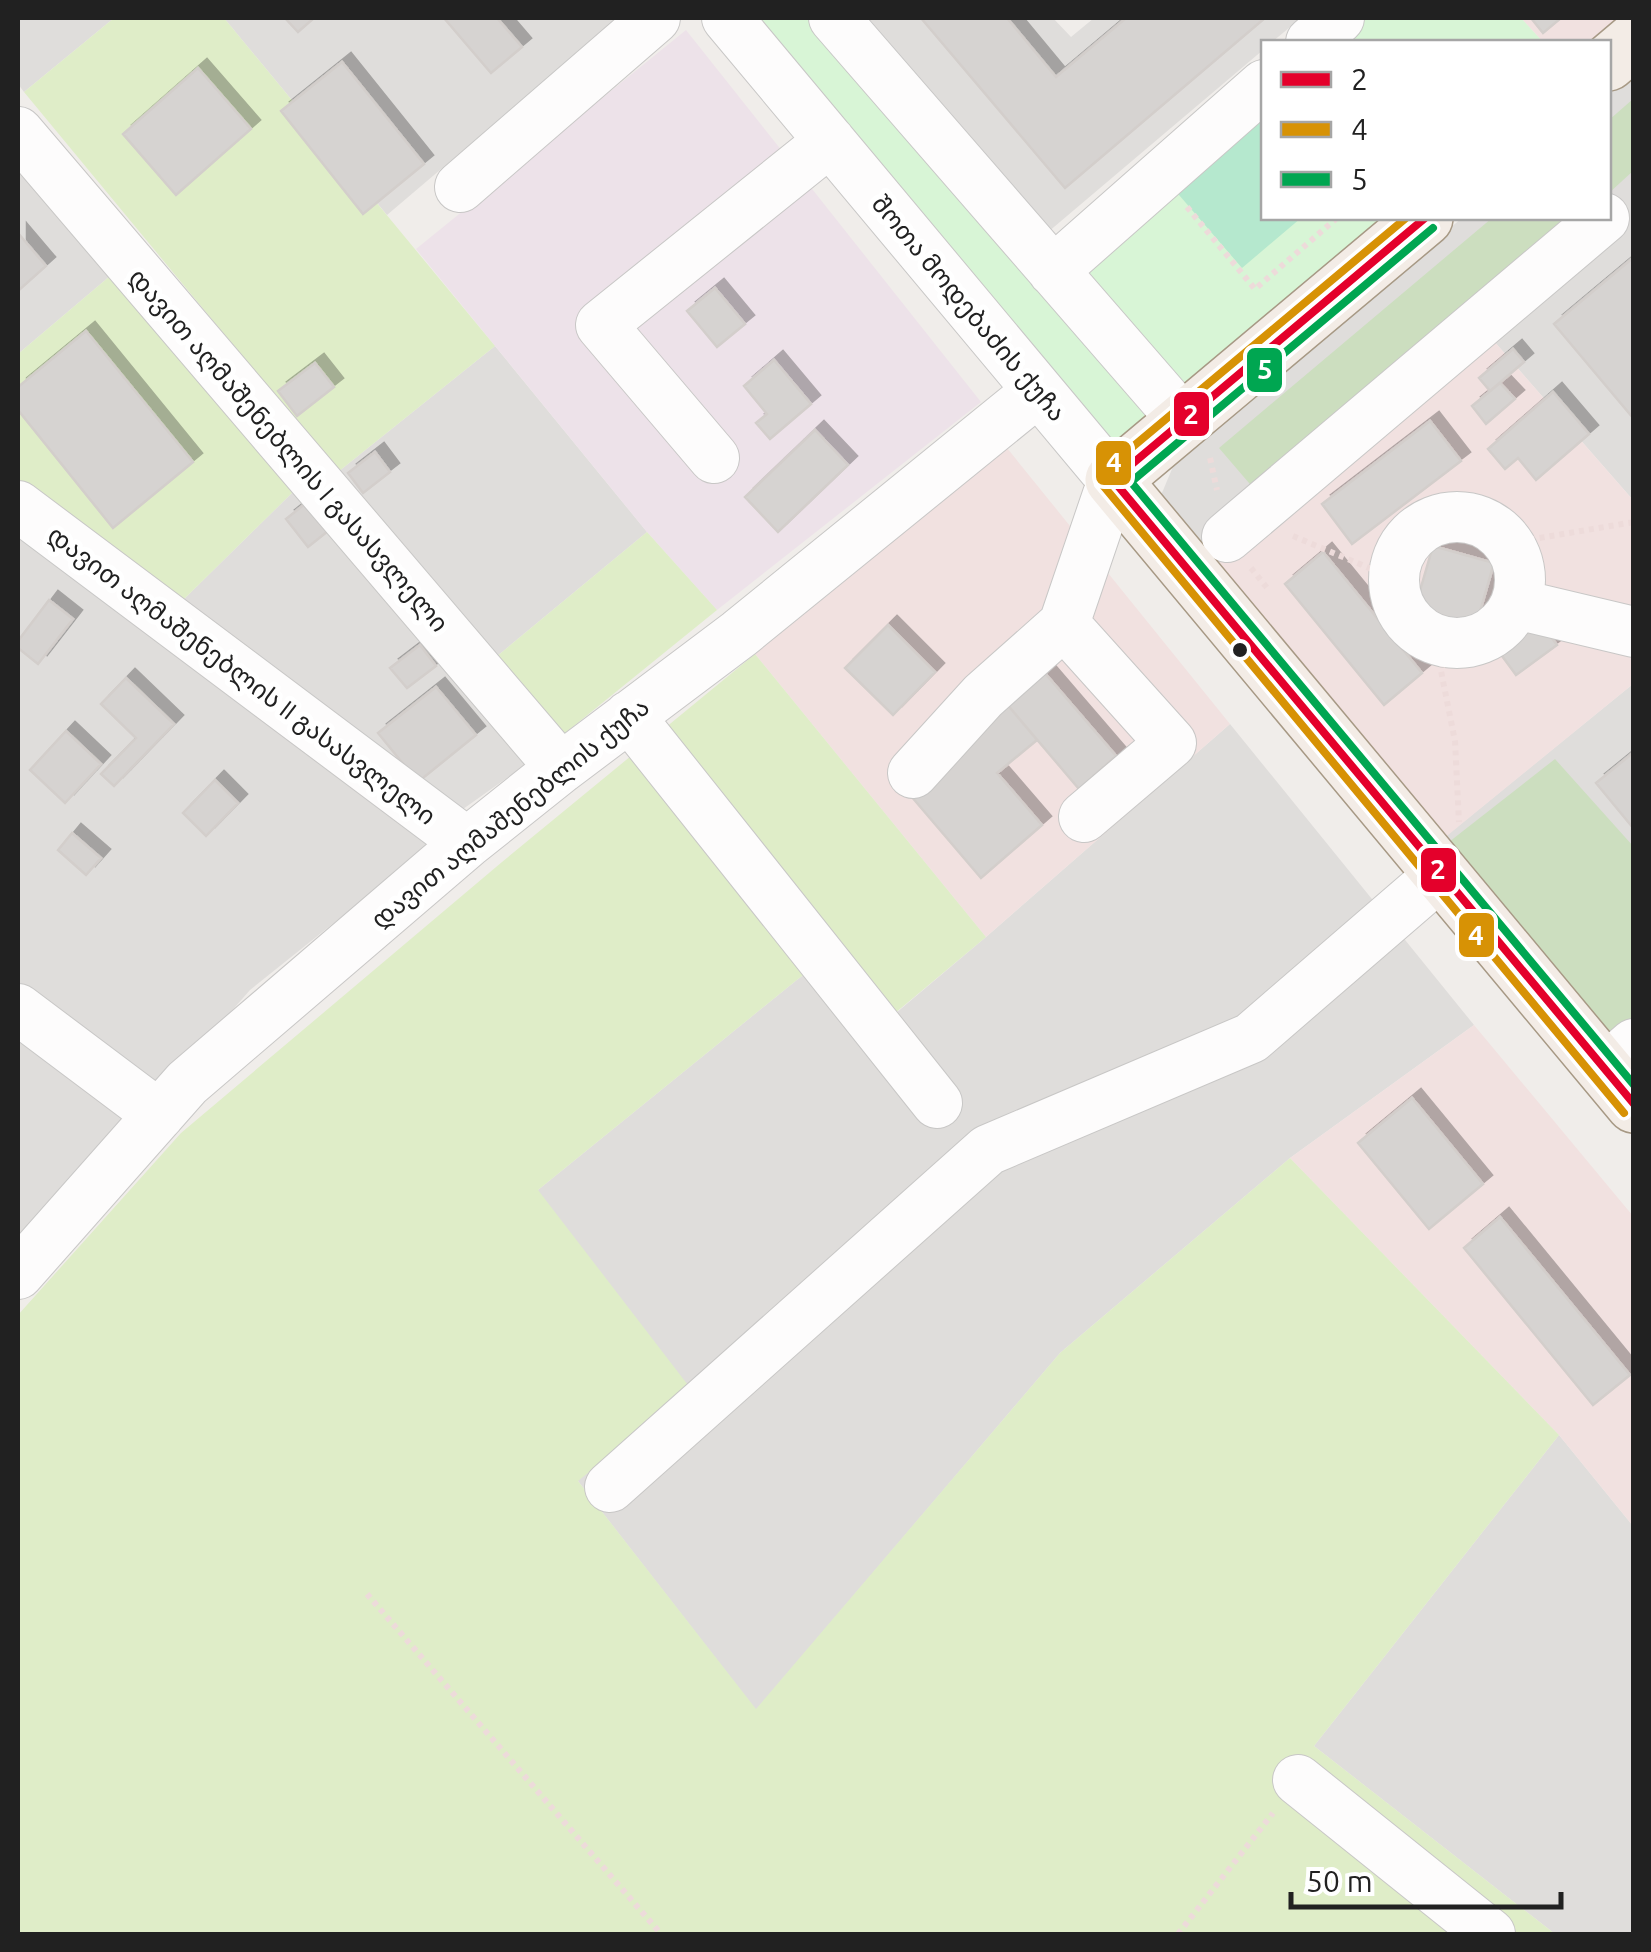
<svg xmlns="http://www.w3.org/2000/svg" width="1651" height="1952" font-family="Ubuntu,'Noto Sans Georgian',sans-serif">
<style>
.residential{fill:#dfdddb}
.commercial{fill:#f1e1e0}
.industrial{fill:#ede2e9}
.grass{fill:#dfedc8}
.forest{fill:#ccdebf}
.park{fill:#d8f5d6}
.pitch{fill:#b5e8ce}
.building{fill:#d6d3d1;stroke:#d3cecb;stroke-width:2.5;filter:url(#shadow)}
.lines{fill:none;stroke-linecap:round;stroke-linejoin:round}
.minor-casing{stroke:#c8c7c6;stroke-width:52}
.major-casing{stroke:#a79985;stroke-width:58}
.path{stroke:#eddbda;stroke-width:6;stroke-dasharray:5 5;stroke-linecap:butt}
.minor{stroke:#fdfcfc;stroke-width:50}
.major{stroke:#f3ece6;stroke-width:55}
.bus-1-casing{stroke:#fff;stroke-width:15}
.bus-2-casing{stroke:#fff;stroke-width:15}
.bus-3-casing{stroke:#fff;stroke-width:15}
.bus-1{stroke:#e4002b;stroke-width:8}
.bus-2{stroke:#d79205;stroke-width:8}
.bus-3{stroke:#00a651;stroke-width:8}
.bus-dot{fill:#212121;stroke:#fff;stroke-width:4}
.labels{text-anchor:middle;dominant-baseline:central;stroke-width:10;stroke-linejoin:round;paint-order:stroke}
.street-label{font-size:25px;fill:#212121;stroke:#fff}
.line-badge{stroke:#fff;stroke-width:4}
.badge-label{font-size:28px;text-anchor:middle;font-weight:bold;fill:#fff}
</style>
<defs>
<filter id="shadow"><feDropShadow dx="9" dy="-9" stdDeviation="0" flood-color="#0004"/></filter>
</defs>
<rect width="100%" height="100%" fill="#f0edea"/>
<path class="residential" d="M18 18H114L24 92 18 84Z
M224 18H619L387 215Z
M855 18H1053L1071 37 1094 18H1301L1272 42H1264L1263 50 1041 238Z
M1633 73V500L1486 332 1436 844 1633 684V1078L1154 512 1177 457 1462 218H1608L1609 94Z
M18 162 110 276 18 354Z
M495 346 647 532 496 657 338 472Z
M293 492 528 763 456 814 179 604Z
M18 522 441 837 250 990 18 1255Z
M1230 724 1474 1025 1290 1158 1060 1353 756 1710 578 1481 538 1190 798 979 832 954 883 1024 986 937Z
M1559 1435 1633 1526V1934H1555L1314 1746Z"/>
<path class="commercial" d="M1521 18H1633L1608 42H1543Z
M1486 332 1633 500V684L1437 844 1207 568Z
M1007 448 1230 724 986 937 755 654Z
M1474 1025 1633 1216V1526L1559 1435 1290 1158Z"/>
<path class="industrial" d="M686 30 981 402 717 610 647 532 416 249Z"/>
<path class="grass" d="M114 18H224L495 346 338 472 24 92Z
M110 276 293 492 179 604 18 479V354Z
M647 532 717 610 559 738 496 657Z
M755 654 986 937 882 1024 832 954 798 979 538 1190 691 1389 578 1481 756 1709 1060 1353 1290 1158 1559 1435 1314 1746 1555 1934H18V1315L181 1133 502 862Z"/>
<path class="forest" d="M1633 99V171L1609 193V120Z
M1492 218H1579L1255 490 1219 448Z
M1555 759 1633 846V1079L1440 849Z"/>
<path class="park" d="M738 18H821L1052 286 1263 97 1264 218H1396L1117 446Z
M1353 18H1521L1543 42H1325Z"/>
<path class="pitch" d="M1263 109 1264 218H1301L1242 268 1173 188Z"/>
<path class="building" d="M285 18H314L298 32Z
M444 18H497L522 47 491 73Z
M921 18H1007L1056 77 1126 18H1265L1065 188Z
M1531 18H1561L1543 33Z
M342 62 424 164 363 214 281 111Z
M198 68 251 129 176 195 123 134Z
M18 233 46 266 18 291Z
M1634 257V419L1554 324Z
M715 288 745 324 717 347 687 311Z
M86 331 193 462 113 528 18 410V387Z
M1513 349 1524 362 1490 391 1479 378Z
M774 360 811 404 770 439 756 423 767 414 744 386Z
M315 363 334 387 297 416 278 391Z
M1500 383 1515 399 1486 424 1472 406Z
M1553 392 1589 434 1536 480 1518 458 1505 469 1488 449Z
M1430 421 1461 461 1352 544 1322 504Z
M815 430 848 465 778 532 745 497Z
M375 452 390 472 363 493 348 473Z
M306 503 328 531 308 547 286 519Z
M1433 546 1494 563 1476 625 1415 608Z
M1323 552 1422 673 1384 705 1285 584Z
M49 600 73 619 38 664 18 648V641Z
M1535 615 1557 645 1516 675 1494 645Z
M888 625 935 672 893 715 845 668Z
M420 645 436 666 407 688 390 668Z
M1043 671 1116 756 1079 789 1006 703Z
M126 678 174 724 114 786 101 774 136 738 101 704Z
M436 687 476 735 418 782 378 733Z
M1006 703 1037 740 997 773 1042 825 981 878 905 789Z
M66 731 101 764 65 803 30 770Z
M1634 752V829L1596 783Z
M215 780 238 803 206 836 183 813Z
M72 833 101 858 86 875 58 850Z
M1412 1098 1483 1184 1429 1229 1358 1143Z
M1500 1217 1630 1375 1593 1405 1464 1248Z"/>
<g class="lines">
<g class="minor-casing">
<path id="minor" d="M727 18 1113 480 1064 624 983 696 913 773
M834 18 1184 421
M1311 42 1339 18
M18 132 561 768
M460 187 655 18
M1053 271 1264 85
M714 458 601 325 830 141
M18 506 467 843
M1394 580a63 63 0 1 1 126 0a63 63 0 1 1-126 0Z
M1227 537 1604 218
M1516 604 1634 632
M1064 624 1171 743 1084 817
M629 716 937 1103
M18 1009 159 1115
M1604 1070 1634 1044
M18 1274 187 1083 467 843 561 768 739 634 1038 391
M610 1487 988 1150 1251 1038 1441 874
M1298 1780 1490 1934"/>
</g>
<g class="major-casing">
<path id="major" d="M1608 63 1634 41
M1425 218 1113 480 1634 1105"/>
</g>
<path class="path" d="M1187 207 1255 289 1337 218
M1210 458 1217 490
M1293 536 1393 578
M1510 543 1634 522
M1251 568 1268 589
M1449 643 1441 671 1455 741 1459 822
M367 1594 661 1934
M1178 1934 1273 1813"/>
<use href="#minor" class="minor"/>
<use href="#major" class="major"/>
<g class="bus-1-casing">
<path id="bus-1" d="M1425 218 1113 480 1634 1104"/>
</g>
<g class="bus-2-casing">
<path id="bus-2" d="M1406 218 1105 470 1101 476V483L1624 1113"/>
</g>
<g class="bus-3-casing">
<path id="bus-3" d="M1433 228 1131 482 1634 1085"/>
</g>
<use href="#bus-1" class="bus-1"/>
<use href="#bus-2" class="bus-2"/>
<use href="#bus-3" class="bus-3"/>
</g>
<circle class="bus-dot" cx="1240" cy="650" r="9"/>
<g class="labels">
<g class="street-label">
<text transform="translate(969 308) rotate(50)">შოთა მოდებაძის ქუჩა</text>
<text transform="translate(289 450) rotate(49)">დავით აღმაშენებლის I გასასვლელი</text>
<text transform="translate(242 675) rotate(37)">დავით აღმაშენებლის II გასასვლელი</text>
<text transform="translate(510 813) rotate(-39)">დავით აღმაშენებლის ქუჩა</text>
</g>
</g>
<g class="line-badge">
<rect x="1245" y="346" width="39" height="48" rx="10" fill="#00a651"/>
<rect x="1172" y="390" width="39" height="48" rx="10" fill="#e4002b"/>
<rect x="1094" y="439" width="39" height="48" rx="10" fill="#d79205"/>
<rect x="1419" y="846" width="39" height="48" rx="10" fill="#e4002b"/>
<rect x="1457" y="911" width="39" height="48" rx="10" fill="#d79205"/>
</g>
<g class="badge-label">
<text x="1265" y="379">5</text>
<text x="1191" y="424">2</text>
<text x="1114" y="472">4</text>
<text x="1438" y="879">2</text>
<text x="1476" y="945">4</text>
</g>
<rect width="1651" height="1952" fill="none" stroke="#212121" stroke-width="40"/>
<rect x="1261" y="40" width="350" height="180" fill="#ffffff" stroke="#a6a6a6" stroke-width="2.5"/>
<rect x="1281" y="72" width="50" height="15" fill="#e4002b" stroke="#a6a6a6" stroke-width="2.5"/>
<text x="1351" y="90" font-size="30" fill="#212121">2</text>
<rect x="1281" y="122" width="50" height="15" fill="#d79205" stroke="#a6a6a6" stroke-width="2.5"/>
<text x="1351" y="140" font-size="30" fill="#212121">4</text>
<rect x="1281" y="172" width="50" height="15" fill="#00a651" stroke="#a6a6a6" stroke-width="2.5"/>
<text x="1351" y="190" font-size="30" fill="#212121">5</text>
<path d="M1291 1892v15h270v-15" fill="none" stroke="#212121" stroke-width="5"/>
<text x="1306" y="1892" font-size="30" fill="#212121" stroke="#ffffff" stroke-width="8" paint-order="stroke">50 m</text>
</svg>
